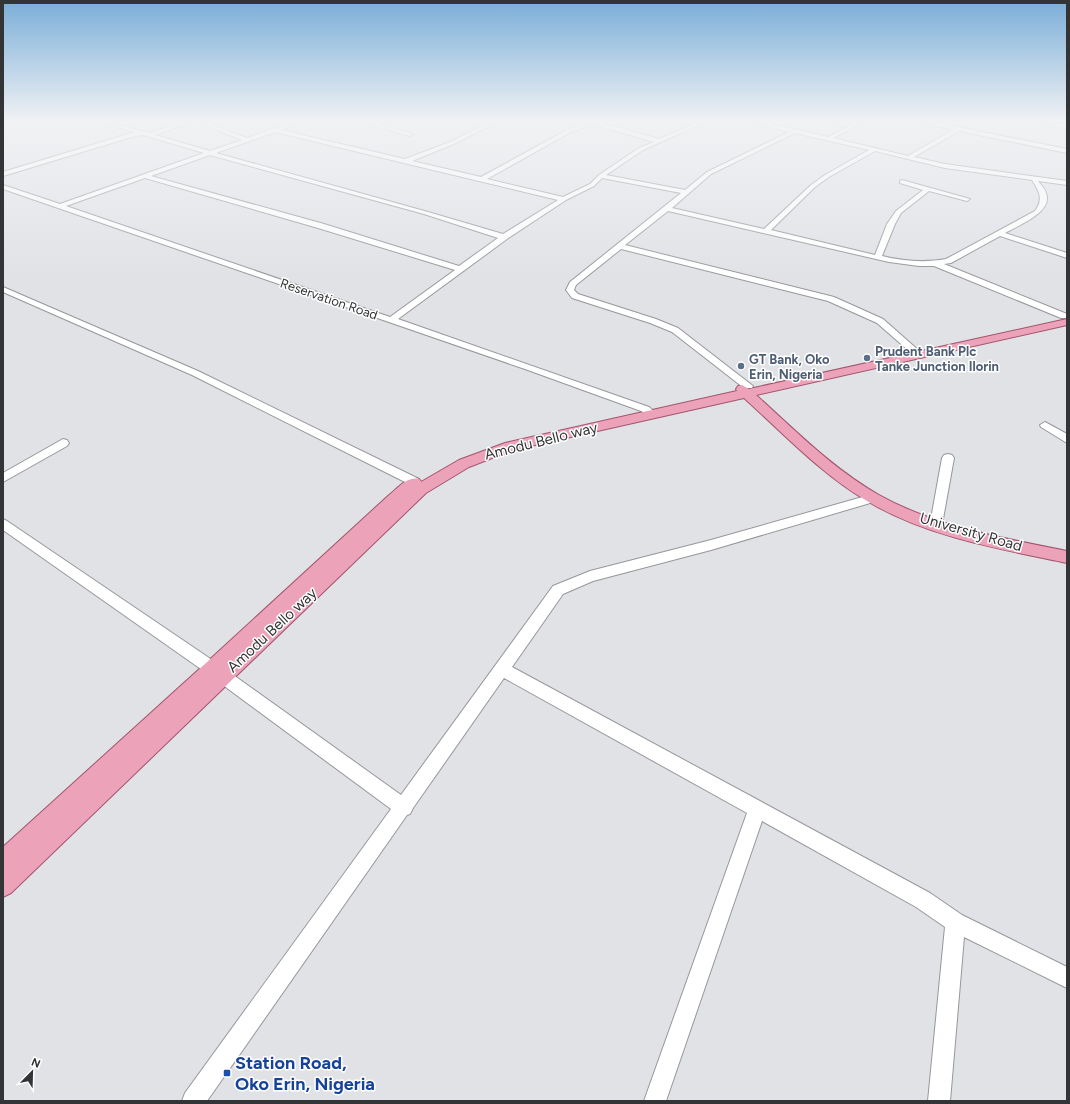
<svg xmlns="http://www.w3.org/2000/svg" width="1070" height="1104" font-family="Figtree,sans-serif">
<style>
.lines{fill:none;stroke-linecap:round;stroke-linejoin:round}
.minor-casing{stroke:#95979a;stroke-width:2}
.major-casing{stroke:#a3546d;stroke-width:2}
.minor{fill:#fff;fill-rule:evenodd}
.major{fill:#eca3b9;fill-rule:evenodd}
.service-dot{fill:#5c6f8a;stroke:#fff;stroke-width:1.5}
.transit-dot{fill:#1a4fb4;stroke:#fff;stroke-width:1.5}
.labels{text-anchor:middle;dominant-baseline:central;stroke-width:3;stroke-linejoin:round;paint-order:stroke}
.far-street-label{font-size:13px;fill:#333435;stroke:#fff}
.far-service-label{font-size:13px;font-weight:bold;fill:#4e5e75;stroke:#fff;text-anchor:start}
.street-label{font-size:15px;fill:#333435;stroke:#fff}
.near-transit-label{font-size:18px;font-weight:bold;fill:#164399;stroke:#fff;text-anchor:start}
</style>
<rect width="100%" height="100%" fill="#e0e2e6"/>
<g class="lines">
<g class="minor-casing">
<path id="minor" d="M93 121H103L150 133 185 121H194L155 135 210 151 242 140 195 121H203L247 138 294 121H302L281 130 405 159 450 142 492 121H499L454 144 412 161 481 177 567 130 588 121H596L659 139 701 121H708L643 150 606 175 685 190 707 172 789 132 749 121H760L828 137 848 127 828 121H838L852 125 859 121H866L833 138 908 156 953 130 916 121H928L1067 149V153L959 131 914 157 945 164 1067 181V185L1038 181C1042 186 1047 191 1047 198 1048 214 1017 226 1005 233L1067 253V258L1000 236 951 263 944 264 1067 314V318H1061L934 266H919L889 262 668 211 625 245 834 297 883 319 917 349 915 351H909L877 323 828 301 621 249 576 285 574 290 578 294 656 319 678 328 753 386 752 388H744L672 332 650 323 572 298 566 290 570 282 681 193 602 178 594 186 566 200 507 239 398 319 649 407 658 415 653 418 641 411 525 369 3 189V185L60 204 204 153 143 135 135 136 3 176V172L135 132ZM592 124 654 142 639 148 599 175 590 184 563 197 487 179 571 132ZM275 132 558 200 503 234 428 212 216 153ZM795 133 869 150 825 175 811 185 764 229 672 208 711 174ZM875 151 945 168 1032 180C1039 191 1044 199 1035 211L946 259C924 263 903 261 882 256L895 224 901 213 929 191 967 201 970 199 902 180 900 181V183L923 190 896 211 887 224 875 255 771 230 815 187 829 177ZM210 155 424 214 498 238 459 266 324 224 151 176ZM145 178 318 228 455 270 390 317 66 206Z
M358 121H368L413 134 410 136Z
M1037 121H1048L1067 125V129Z
M3 287 198 371 419 479 421 482 419 485H411L192 375 3 292Z
M1045 422 1067 434V443L1041 427 1040 425Z
M63 439 67 440 69 443 67 446 3 482V473Z
M948 454 952 455 954 458 943 519 941 522 937 524 933 522 931 519 942 458 944 455Z
M873 494 877 495 879 498 877 501 711 550 593 581 563 594 512 667 930 893 962 915 1067 967V988L964 937 950 1101H928L945 927 916 907 762 821 666 1101H644L747 813 504 678 413 808 410 814 407 815 207 1101H182L185 1093 391 809 208 674 3 530V519L7 521 218 664 401 795 553 586 590 571 711 540Z"/>
</g>
<g class="major-casing">
<path id="major" d="M1067 319V325L756 395C795 430 833 469 879 495 936 527 1003 538 1067 551V563C1000 549 927 537 867 501 821 474 784 434 744 398L513 450 469 467 426 493 11 893 3 897V847L206 663 388 496C397 489 407 476 419 479L421 482 459 460 505 443 737 391 736 389 738 386 742 385 749 389Z"/>
</g>
<use href="#minor" class="minor"/>
<use href="#major" class="major"/>
</g>
<linearGradient id="sky" x2="0" y2="1"><stop stop-color="#7aaed8"/><stop offset="0.44" stop-color="#f1f2f4"/><stop offset="1" stop-color="#f1f2f4" stop-opacity="0"/></linearGradient>
<rect width="1070" height="276" fill="url(#sky)"/>
<g class="service-dot">
<circle cx="867" cy="358" r="4"/>
<circle cx="741" cy="366" r="4"/>
</g>
<rect class="transit-dot" x="223" y="1069" width="8" height="8" rx="2"/>
<g class="labels">
<g class="far-street-label">
<text transform="translate(329 299) rotate(19)">Reservation Road</text>
</g>
<g class="far-service-label">
<text x="875" y="351">Prudent Bank Plc<tspan x="875" dy="15">Tanke Junction Ilorin</tspan></text>
<text x="749" y="359">GT Bank, Oko<tspan x="749" dy="15">Erin, Nigeria</tspan></text>
</g>
<g class="street-label">
<text transform="translate(541 441) rotate(-14)">Amodu Bello way</text>
<text transform="translate(971 532) rotate(16)">University Road</text>
<text transform="translate(272 630) rotate(-43)">Amodu Bello way</text>
</g>
<g class="near-transit-label">
<text x="235" y="1063">Station Road,<tspan x="235" dy="21">Oko Erin, Nigeria</tspan></text>
</g>
</g>
<rect width="1070" height="1104" fill="none" stroke="#333435" stroke-width="8"/>
<g transform="translate(32 1072) rotate(23)" stroke="#ffffff" stroke-width="3" paint-order="stroke">
<path d="M0-3L7 15L0 10L-7 15Z" fill="#333435"/>
<text y="-6" font-size="11" font-weight="bold" text-anchor="middle" fill="#333435">N</text>
</g>
</svg>
